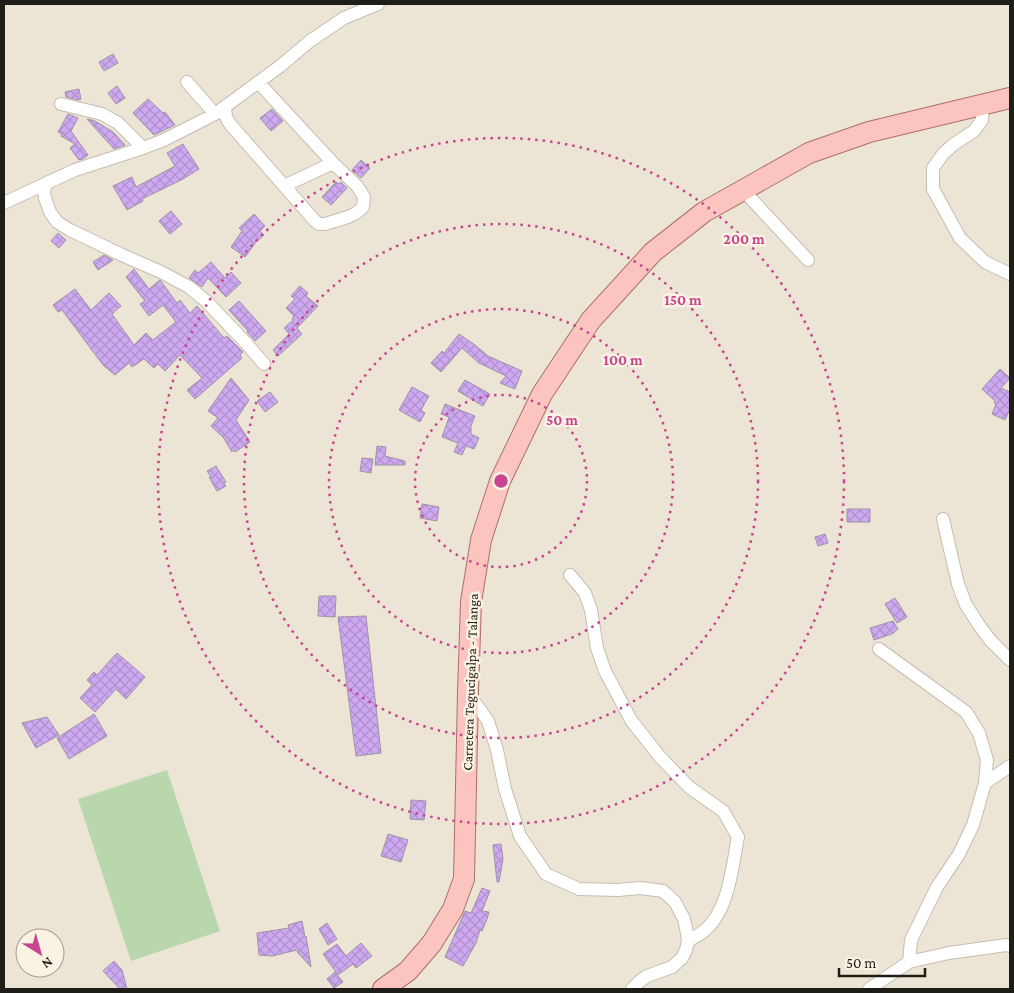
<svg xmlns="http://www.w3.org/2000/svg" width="1014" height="993" font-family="'Crimson Pro',serif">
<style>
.park{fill:#b8d7ac}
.building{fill:url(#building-cross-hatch);stroke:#9c95a3}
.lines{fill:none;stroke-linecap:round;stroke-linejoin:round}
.street-casing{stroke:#c5bdaf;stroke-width:14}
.primary-casing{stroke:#ad7067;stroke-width:22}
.street{stroke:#fff;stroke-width:12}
.primary{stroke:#fcc4be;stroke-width:20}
.ring{fill:none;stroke:#c8468f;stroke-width:2.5;stroke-dasharray:2.5 5}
.labels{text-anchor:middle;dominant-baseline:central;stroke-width:5;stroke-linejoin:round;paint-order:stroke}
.street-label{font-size:14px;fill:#1f1d17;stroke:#faf2e3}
.centre{fill:#c8468f;stroke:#faf2e3;stroke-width:2.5}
.ring-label{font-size:15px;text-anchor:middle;font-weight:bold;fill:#c8468f;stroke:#faf2e3;stroke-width:5;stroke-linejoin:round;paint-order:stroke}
</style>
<defs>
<pattern id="building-cross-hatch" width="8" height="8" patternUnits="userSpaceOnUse" patternTransform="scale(1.25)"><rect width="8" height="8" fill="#cea9f1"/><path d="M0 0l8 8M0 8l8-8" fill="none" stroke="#b091ce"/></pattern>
</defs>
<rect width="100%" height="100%" fill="#ece5d6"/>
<path class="park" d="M167 770 220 931 131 961 78 799Z"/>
<path class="building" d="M113 54 118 63 104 71 99 62Z
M117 86 125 98 116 104 108 93Z
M79 89 81 99 78 100 66 97 65 92Z
M148 99 163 113 165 112 175 125 154 135 133 113Z
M272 109 283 121 271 131 260 118Z
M68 114 78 118 71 131 88 155 83 159 79 160 70 148 75 144 61 136 62 134 58 132Z
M87 119 95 121 113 132 125 145 114 149Z
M183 144 199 169 183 179 142 199 143 201 127 210 113 186 132 177 136 187 175 166 167 153Z
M361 160 370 168 361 178 352 170Z
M336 182 339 184 341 182 347 188 331 205 322 197Z
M171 211 182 224 170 234 159 221Z
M254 214 265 226 260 231 264 235 256 242 245 257 231 247 242 231 239 228Z
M58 233 66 240 59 248 51 241Z
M104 255 113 260 98 270 93 262Z
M211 262 225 278 231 272 241 283 226 297 208 278 202 287 189 278 195 270 198 273Z
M134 269 149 289 160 280 177 303 180 300 190 313 197 306 224 338 227 336 243 352 240 355 242 358 195 399 187 390 202 378 180 355 165 371 158 364 154 368 144 359 132 367 129 363 115 375 103 365 62 310 58 312 53 305 75 289 91 310 109 293 121 306 112 314 134 345 146 333 153 340 176 322 163 305 149 316 140 304 145 301 126 277Z
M300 286 308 293 306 296 318 306 297 328 302 334 278 356 273 350 289 334 284 328 293 320 292 318 294 316 286 308 295 299 291 296Z
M239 301 266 331 255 341 247 332 248 331 229 310Z
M459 334 475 345 488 356 522 371 515 389 500 383 506 376 479 363 462 348 441 372 431 363 442 351 444 353Z
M1000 369 1010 378 1001 388 1010 392V409L1005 420 992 414 996 404 994 403 995 401 982 389Z
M231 378 249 400 236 420 250 442 235 452 234 450 232 452 223 437 211 426 218 418 208 411Z
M465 380 490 394 483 406 458 391Z
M412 387 429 396 421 410 425 413 420 422 399 410Z
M270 392 278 402 265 412 257 401Z
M445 404 475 416 471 426V434L479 438 474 449 466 446 462 455 454 452 458 443 442 437 449 417 441 414Z
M377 446 386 447 385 456 405 461V465H375Z
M362 458 373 459 371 473 360 471Z
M216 466 226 482 224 484 226 486 217 491 209 477H211L207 471Z
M422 504 439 507 437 521 420 518Z
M847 509H870V522H847Z
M825 534 828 543 818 546 815 537Z
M319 596H336L335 617 318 616Z
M895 598 907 617 897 623 885 604Z
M366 616 381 753 356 756 338 617Z
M893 621 898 629 892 634 874 640 870 628Z
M117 653 145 677 126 699 116 689 95 712 80 698 92 685 87 680 94 672 97 675Z
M94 714 107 736 69 759 57 738Z
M47 717 59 735 36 748 22 723Z
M411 800 426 801 424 820 410 819Z
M388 834 408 840 401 862 381 856Z
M501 844 503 859 499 882H497L493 845Z
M482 888 490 891 482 911 489 912 487 919 482 931 480 930 476 943 463 966 445 957 465 911 471 913Z
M302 921 305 937 306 936 311 967 298 953 297 950 272 956 259 955 257 933 289 928 288 925Z
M327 923 337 939 328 945 319 929Z
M361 943 372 956 356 968 353 964 338 975 323 954 337 944 346 956Z
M114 961 122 970 127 989H120L103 971Z
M335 972 343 982 334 988 327 979Z"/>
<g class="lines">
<g class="street-casing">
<path id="street" d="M187 82 215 114
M61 104 102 114 118 123 143 148
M983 105 982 120 974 131 954 144 943 154 933 168V189L960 238 985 262 1010 274
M225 107 226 117 230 124 315 221 319 224H325L348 217 356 213 363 207 364 197 357 186 333 163 258 82
M48 182 45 187 44 192 45 198 50 212 57 222 70 230 122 255 161 272 189 287 206 301 246 343 264 364
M284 186 333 163
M742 189 808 260
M4 203 75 170 143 148 164 140 215 114 279 67 310 41 344 18 378 4
M943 519 958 584 966 605 979 625 990 640 1010 660
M570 575 585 593 591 610 597 648 605 671 631 720 660 757 689 787 723 811 738 837C732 867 729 911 704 931 699 935 693 938 688 941
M879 649 966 712 979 733 987 760 985 783 973 825 959 854 937 887 911 940 909 962
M468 693 488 721 497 750 505 789 520 836 546 874 579 889 618 890 640 888 663 891 675 902 684 919 687 933 688 941 686 950 682 958 672 967 647 976 640 981 632 989
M985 783 1010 766
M869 989 909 962 949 953 1006 945 1010 946"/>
</g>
<g class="primary-casing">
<path id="primary" d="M383 989 408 971 432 943 453 909 464 879 468 693 471 602 481 540 500 481 542 394 591 320 653 252 704 212 809 153 869 132 1010 98"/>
</g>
<use href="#street" class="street"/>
<use href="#primary" class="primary"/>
</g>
<g class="ring">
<circle cx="501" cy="481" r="86"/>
<circle cx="501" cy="481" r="172"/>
<circle cx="501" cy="481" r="257"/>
<circle cx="501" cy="481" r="343"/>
</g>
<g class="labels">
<g class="street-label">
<text transform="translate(470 682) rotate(-88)">Carretera Tegucigalpa - Talanga</text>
</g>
</g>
<circle cx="501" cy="481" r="8" class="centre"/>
<g class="ring-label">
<text x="744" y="244">200 m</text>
<text x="683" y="305">150 m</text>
<text x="623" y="365">100 m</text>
<text x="562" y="425">50 m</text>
</g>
<rect width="1014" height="993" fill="none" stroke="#1f1d17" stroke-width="10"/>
<g transform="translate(40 953) rotate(143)"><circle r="24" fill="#faf2e3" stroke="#a29d91"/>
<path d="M0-4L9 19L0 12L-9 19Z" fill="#c8468f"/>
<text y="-8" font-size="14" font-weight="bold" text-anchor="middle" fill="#1f1d17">N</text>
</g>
<path d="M839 968v8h86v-8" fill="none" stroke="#1f1d17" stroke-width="2.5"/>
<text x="846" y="968" font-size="15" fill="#1f1d17" stroke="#faf2e3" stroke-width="4" paint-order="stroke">50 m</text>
</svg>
